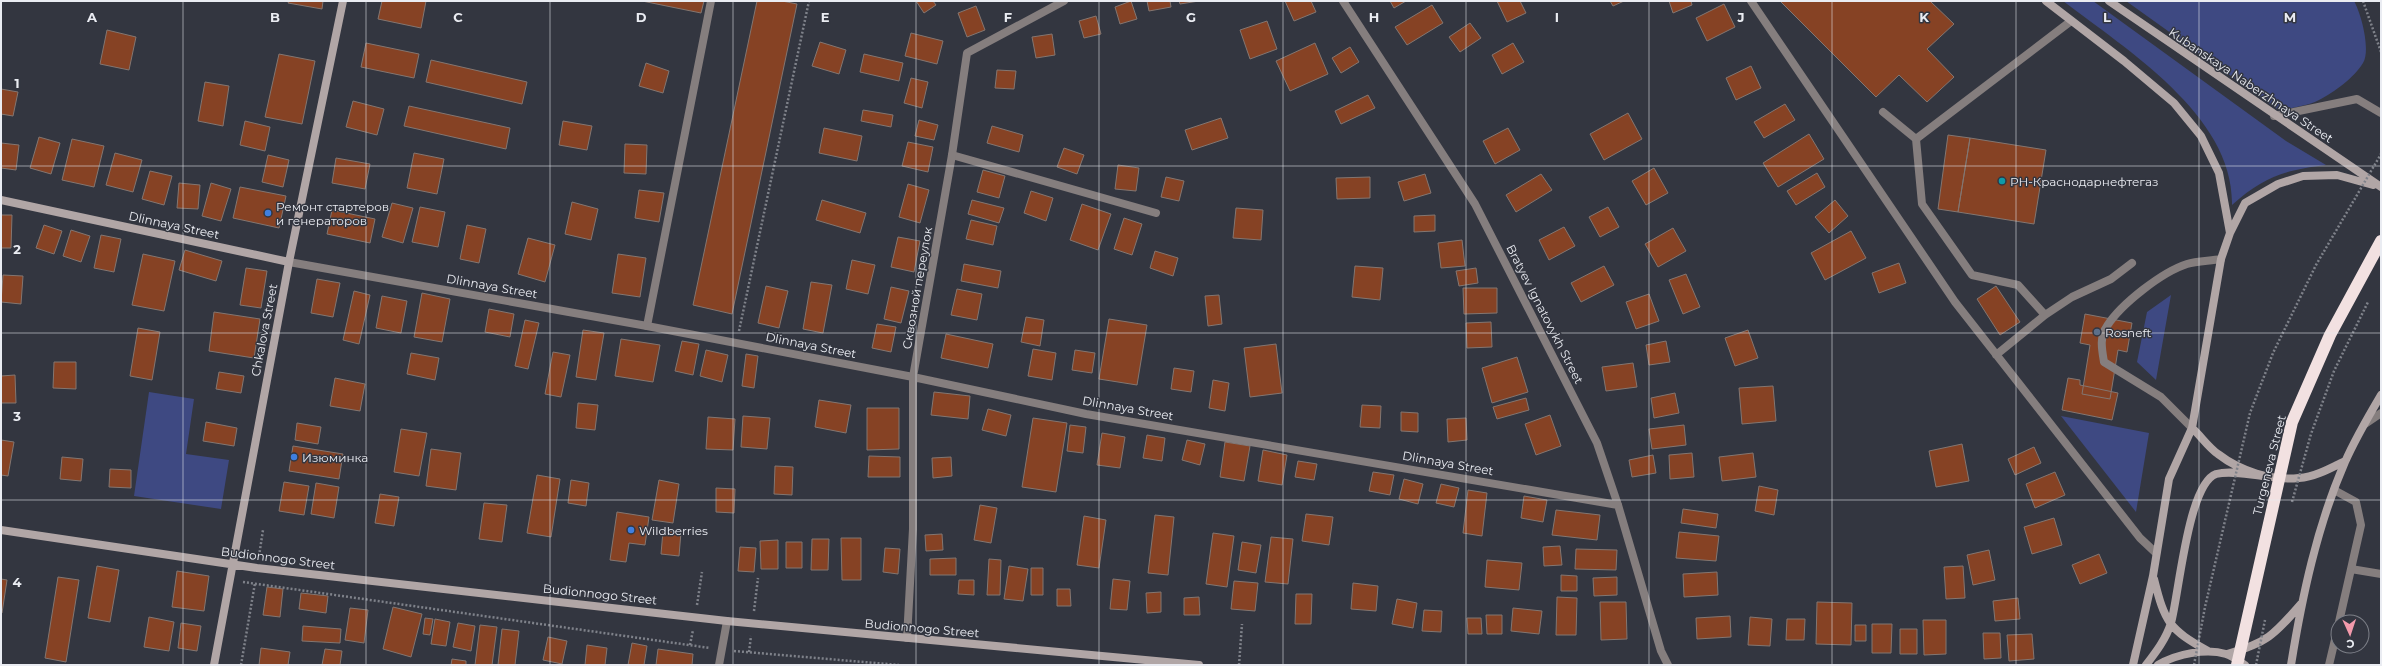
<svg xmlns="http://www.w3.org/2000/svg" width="2382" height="666" font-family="Montserrat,sans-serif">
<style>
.green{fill:#3e4982}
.building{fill:#864224;stroke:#837671}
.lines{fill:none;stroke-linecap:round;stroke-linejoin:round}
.path{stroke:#7f828a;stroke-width:2.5;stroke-dasharray:2 2;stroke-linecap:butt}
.lane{stroke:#857e7e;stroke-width:8}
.street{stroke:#857e7e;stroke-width:8}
.secondary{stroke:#b1a6a6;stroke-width:8}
.path-bridge{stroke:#7f828a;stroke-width:2.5;stroke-dasharray:2 2;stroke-linecap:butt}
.highway-bridge{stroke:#f2e1e1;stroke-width:12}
.grid{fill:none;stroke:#eaecf2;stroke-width:1;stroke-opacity:0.55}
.culture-dot{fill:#0f9aa8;stroke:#333640;stroke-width:1.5}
.shop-dot{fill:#3f7fe0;stroke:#333640;stroke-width:1.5}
.service-dot{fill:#5c6f8a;stroke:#333640;stroke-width:1.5}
.labels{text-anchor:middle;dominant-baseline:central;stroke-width:3;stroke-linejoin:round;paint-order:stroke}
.street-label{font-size:12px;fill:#eaecf2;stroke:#333640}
.poi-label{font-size:12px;fill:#eaecf2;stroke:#333640;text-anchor:start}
.grid-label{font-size:13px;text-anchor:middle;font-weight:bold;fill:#eaecf2;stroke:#333640;stroke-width:3;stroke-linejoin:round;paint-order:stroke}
</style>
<rect width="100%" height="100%" fill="#333640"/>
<path class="green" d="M2063 1H2093L2286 141 2326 165C2285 170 2263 177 2232 205 2234 116 2127 50 2063 1Z
M2126 1H2354C2361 13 2371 50 2363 63 2354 78 2334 92 2319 100 2308 106 2292 107 2280 111Z
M2171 295 2156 380 2137 362 2147 312Z
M149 392 194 399 186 454 229 460 221 509 134 496Z
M2061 416 2149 433 2136 512Z"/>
<path class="building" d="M289 1H323L322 9 288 3Z
M382 1H426L421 28 378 19Z
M642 1H704L701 13Z
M757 1H782L797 4 732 314 693 305Z
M916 1H933L936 5 924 13Z
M1131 1 1137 19 1120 24 1115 7Z
M1147 1H1170L1171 7 1149 11Z
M1179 1H1199L1180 4Z
M1285 1H1311L1316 12 1294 21Z
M1390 1H1406L1394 8Z
M1497 1H1520L1526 13 1507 22Z
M1610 1H1624L1613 6Z
M1669 1H1691L1692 5 1673 13Z
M1780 1H1930L1954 24 1927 49 1954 77 1927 102 1899 75 1876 97Z
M1724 4 1735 27 1707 41 1696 18Z
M1432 5 1443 23 1407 45 1395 27Z
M976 6 985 30 967 37 958 13Z
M1096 16 1101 34 1084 38 1079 21Z
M1267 21 1277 49 1250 59 1240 30Z
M1470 23 1481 38 1460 52 1449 37Z
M107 30 136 37 129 70 100 64Z
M911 33 943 41 937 64 905 56Z
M1052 34 1055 55 1036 58 1032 37Z
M820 42 846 50 839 74 812 66Z
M366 43 419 54 414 78 361 67Z
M1315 43 1328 74 1290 91 1276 61Z
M1513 43 1524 62 1502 74 1492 55Z
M1350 47 1359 62 1341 73 1332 58Z
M279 54 315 61 302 124 265 117Z
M864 54 903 63 899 81 860 72Z
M431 60 527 82 522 104 426 82Z
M646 63 669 71 663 93 639 86Z
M1751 66 1761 88 1736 100 1726 78Z
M997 70 1016 71 1014 89 995 88Z
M911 78 928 82 922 108 904 103Z
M205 82 229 86 223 126 198 121Z
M1 89 18 92 13 116 1 114Z
M1368 95 1375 108 1341 124 1335 111Z
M353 101 384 109 377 135 346 127Z
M1785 104 1795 120 1764 138 1754 122Z
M409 106 510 128 506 149 404 126Z
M863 110 893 115 891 127 861 121Z
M1628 113 1642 139 1604 160 1590 134Z
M1221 118 1228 138 1192 150 1185 130Z
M919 120 938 125 934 140 915 136Z
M245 121 270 127 265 151 240 145Z
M563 121 592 126 587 150 559 145Z
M992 126 1023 135 1019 152 987 143Z
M824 128 862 136 857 161 819 153Z
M1508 128 1520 150 1495 164 1483 141Z
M1809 134 1824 159 1778 187 1763 163Z
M1948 135 1970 138 1958 212 1938 209Z
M39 137 60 143 51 174 30 168Z
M1970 138 2046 150 2034 224 1958 212Z
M72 139 104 146 94 187 62 180Z
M908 142 933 147 928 172 902 166Z
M1 143 19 145 16 170 1 168Z
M625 144 647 145 646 174 624 173Z
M1064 148 1084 155 1077 174 1057 167Z
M115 153 142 160 133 192 106 185Z
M414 153 444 159 437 194 407 188Z
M268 155 289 160 283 187 262 182Z
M336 158 370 164 365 189 332 183Z
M1118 165 1139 168 1136 191 1115 189Z
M1654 168 1668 193 1646 205 1632 181Z
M983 170 1005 176 999 198 977 192Z
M150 171 172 176 164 205 142 199Z
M1817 173 1825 187 1796 205 1787 191Z
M1425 174 1431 193 1404 201 1398 182Z
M1541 174 1552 190 1516 212 1506 195Z
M1166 177 1184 181 1179 201 1161 197Z
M1370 177V198L1337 199 1336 178Z
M179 183 200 185 198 209 177 208Z
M211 183 231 189 221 221 202 216Z
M908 184 929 190 920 223 899 217Z
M240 187 286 196 279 228 233 218Z
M639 190 664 193 659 222 635 218Z
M1031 191 1053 198 1046 221 1024 213Z
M822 200 866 213 860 233 816 220Z
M972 200 1004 208 999 223 968 214Z
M1835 200 1848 216 1829 233 1815 217Z
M572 202 598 209 591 240 565 234Z
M392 203 413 208 403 243 382 237Z
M1082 204 1111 214 1098 250 1070 240Z
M420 207 445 212 438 247 412 242Z
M1608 207 1619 227 1600 237 1589 217Z
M1236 208 1263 210 1261 240 1233 238Z
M332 210 375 219 370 243 327 234Z
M1 215H12L11 248H1Z
M1435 215V231L1414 232V216Z
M1124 218 1142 224 1132 255 1114 249Z
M971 220 997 226 993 245 966 239Z
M44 225 62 231 54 254 36 248Z
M467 225 486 229 479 263 460 259Z
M1564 227 1575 246 1549 260 1539 240Z
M1673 228 1686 251 1658 267 1645 244Z
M71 230 90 236 81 262 63 256Z
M1851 231 1866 258 1825 280 1811 253Z
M101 235 121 239 114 272 94 268Z
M898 237 920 241 914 272 891 267Z
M528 238 555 245 545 282 518 274Z
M1462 240 1465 266 1441 268 1438 243Z
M185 250 222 261 216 281 179 270Z
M1155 251 1178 258 1173 276 1150 268Z
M143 254 175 261 164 311 132 305Z
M618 254 646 258 640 297 612 293Z
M852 260 875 265 868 294 846 289Z
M1899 263 1906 283 1879 293 1872 273Z
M964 264 1001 271 998 288 961 281Z
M1355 266 1383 268 1380 300 1352 297Z
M1604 266 1614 285 1581 302 1571 283Z
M246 268 267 271 261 308 240 305Z
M1476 268 1478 283 1459 286 1456 271Z
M1686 274 1700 307 1683 314 1669 280Z
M3 275 23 276 21 304 1 302Z
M317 279 340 283 333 317 311 313Z
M811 282 832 285 823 333 803 329Z
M766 286 788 291 779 328 758 323Z
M1996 286 2020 322 2000 335 1977 299Z
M891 287 909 291 901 323 884 319Z
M1463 288H1497V313L1464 314Z
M957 289 982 294 977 320 951 315Z
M354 291 370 295 359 344 343 340Z
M422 293 450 299 442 342 414 337Z
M1649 294 1659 321 1636 329 1626 302Z
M1219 295 1222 324 1208 326 1205 296Z
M382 296 407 301 401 333 376 328Z
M489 309 514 314 510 337 485 332Z
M214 312 260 319 254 358 209 351Z
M2085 314 2132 323 2127 352 2118 350 2110 399 2082 394 2090 345 2080 343Z
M1026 317 1044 320 1040 346 1021 342Z
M1109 319 1147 325 1137 385 1099 379Z
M525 320 539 323 528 369 515 366Z
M1491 322 1492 347 1467 348 1466 323Z
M877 324 896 327 891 352 872 348Z
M138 328 160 332 152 380 130 376Z
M583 330 604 333 596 380 576 377Z
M1748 330 1758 358 1735 366 1725 338Z
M946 334 993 344 988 368 941 358Z
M621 339 660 345 653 382 615 376Z
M682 341 699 344 693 375 675 371Z
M1666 341 1670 362 1649 365 1646 345Z
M1276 344 1282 393 1250 397 1244 348Z
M1033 349 1056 353 1052 380 1028 376Z
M706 350 728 355 722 382 700 376Z
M1075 350 1095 353 1092 373 1072 370Z
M553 352 570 355 561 397 545 394Z
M411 353 439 358 435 380 407 374Z
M746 354 758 356 754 388 742 386Z
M1517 357 1528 392 1492 403 1482 368Z
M54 362H76V389L53 388Z
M1633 363 1637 387 1606 391 1602 367Z
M1174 368 1194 371 1191 392 1171 389Z
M219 372 244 376 241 393 216 389Z
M15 375 16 403H1V376Z
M335 378 365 384 360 411 330 406Z
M2068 378 2080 380V385L2118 393 2112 420 2062 410Z
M1213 380 1229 383 1225 411 1209 408Z
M1773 386 1776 421 1742 424 1739 388Z
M934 392 970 396 968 419 931 415Z
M1675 393 1679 413 1654 418 1651 398Z
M1526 398 1529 410 1497 419 1493 407Z
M819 400 851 405 846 433 815 427Z
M578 403 598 405 595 430 576 428Z
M1362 405 1381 406 1380 428 1360 427Z
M867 408H899V449L867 450Z
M988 409 1011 415 1006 436 982 430Z
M1401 412 1418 413V432L1401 431Z
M1550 415 1561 446 1536 455 1525 424Z
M743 416 770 418 767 449 741 447Z
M708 417 735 419 733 450 706 449Z
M1033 418 1067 423 1056 492 1022 487Z
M1466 418 1467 440 1448 442 1447 419Z
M206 422 237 428 234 446 203 441Z
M297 423 321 427 318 444 295 440Z
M1070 425 1086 427 1083 453 1067 451Z
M1684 425 1686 445 1652 449 1649 429Z
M401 429 427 433 419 476 394 472Z
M1102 433 1125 437 1120 468 1097 465Z
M1147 435 1165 438 1162 461 1143 458Z
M1 440 14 442 8 476 1 475Z
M1187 440 1205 444 1200 465 1182 460Z
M1225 442 1250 446 1244 481 1220 477Z
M1962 444 1969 481 1936 487 1929 451Z
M293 446 343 454 339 479 289 471Z
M2034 447 2041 463 2015 475 2008 459Z
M431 449 461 453 456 490 426 486Z
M1263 450 1287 455 1282 485 1258 481Z
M1692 453 1694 477 1670 479 1669 455Z
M1753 453 1756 477 1722 481 1719 457Z
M1653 455 1656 473 1632 477 1629 460Z
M869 456 900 457V477H868Z
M62 457 83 459 81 481 60 479Z
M951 457 952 476 933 478 932 458Z
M1298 461 1317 464 1314 480 1295 477Z
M775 466 793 467 792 495 774 494Z
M110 469 131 470V488L109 487Z
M1373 472 1394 475 1390 495 1369 491Z
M2055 472 2065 495 2035 508 2026 484Z
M537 475 560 479 551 537 527 533Z
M1404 479 1423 484 1418 504 1399 499Z
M571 480 589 483 586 506 568 503Z
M659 480 679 484 673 523 652 520Z
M284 482 309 486 304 515 279 511Z
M316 483 339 487 334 518 311 514Z
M1441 484 1459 488 1454 507 1436 503Z
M1759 486 1778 490 1774 515 1755 511Z
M716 488 735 489 734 513 716 512Z
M1468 490 1487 493 1482 536 1463 533Z
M380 494 399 497 394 526 375 523Z
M1524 496 1547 500 1543 522 1521 518Z
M484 503 507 505 502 542 479 539Z
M980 505 997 508 991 543 974 540Z
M1683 509 1718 514 1716 528 1681 523Z
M1556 510 1600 515 1597 540 1552 535Z
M617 512 649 517 645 545 629 543 626 562 610 560Z
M1306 514 1333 517 1329 545 1302 541Z
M1155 515 1174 517 1168 575 1148 573Z
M1084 516 1106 520 1099 568 1077 565Z
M2054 518 2062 545 2032 554 2024 527Z
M663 531 681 532 679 556 661 554Z
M1679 532 1719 536 1716 561 1676 558Z
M1213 533 1234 536 1227 587 1206 584Z
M942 534 943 550 926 551 925 535Z
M1271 537 1293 539 1288 584 1265 582Z
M841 538H861V580H842Z
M812 539H829L828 570H811Z
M778 540V569H761L760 541Z
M786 542H802V568H786Z
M1242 542 1261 545 1256 573 1238 570Z
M1560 546 1562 565 1544 566 1543 547Z
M740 547 756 548 754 572 738 571Z
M885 548 900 549 898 574 883 572Z
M1576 549 1617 550 1616 570 1575 569Z
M1989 550 1995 580 1973 585 1967 555Z
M2099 554 2107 573 2080 584 2072 565Z
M956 558V575H930V559Z
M989 559 1001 560 1000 595H987Z
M1487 560 1522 563 1519 590 1485 587Z
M97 566 119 570 110 622 88 618Z
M1009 566 1028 569 1023 601 1004 599Z
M1963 566 1965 598 1946 599 1944 567Z
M1031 568H1043V595H1031Z
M177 571 209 576 204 611 172 607Z
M1717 572 1718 595 1684 597 1683 574Z
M1561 575 1577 576V591H1561Z
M58 577 79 580 66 662 45 658Z
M1617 577V595L1594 596 1593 578Z
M1 579 7 580 2 613 1 612Z
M1113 579 1130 581 1127 610 1110 609Z
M959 580H974V595L958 594Z
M1234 581 1258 583 1255 611 1231 609Z
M1353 583 1378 586 1376 611 1351 609Z
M267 587 283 589 280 617 263 615Z
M1057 589H1070L1071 606H1057Z
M1161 592V612L1147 613 1146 593Z
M301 593 328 596 326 613 299 609Z
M1296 594H1312L1311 624H1295Z
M1199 597 1200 615H1184V598Z
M1557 597 1577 598 1576 635H1556Z
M2018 598 2020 619 1995 621 1993 601Z
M1397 599 1417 603 1413 628 1392 624Z
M1600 602H1626L1627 639 1601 640Z
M1817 602 1852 603 1851 645 1816 644Z
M393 607 422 614 411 657 383 649Z
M350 608 368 610 364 643 345 640Z
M1513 608 1542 611 1539 634 1511 631Z
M1424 610 1442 611 1441 632 1422 631Z
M1486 615H1502V634H1487Z
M1730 616 1731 637 1697 639 1696 618Z
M149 617 174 622 169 651 144 647Z
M1750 617 1772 619 1770 646 1748 645Z
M425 618 433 619 430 635 423 634Z
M1467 618H1481L1482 634H1468Z
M435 619 450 622 446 646 431 644Z
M1787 619H1805L1804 640H1786Z
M1923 620H1946V654L1924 655Z
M181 623 201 626 197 651 178 648Z
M458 623 475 626 471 651 453 647Z
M1872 624H1892L1891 653H1872Z
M480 625 497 627 492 665H475Z
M1855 625H1866V641H1855Z
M303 626 341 629 340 643 302 641Z
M502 629 519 631 515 665H498Z
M1900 629H1917V654H1900Z
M1983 633H2000L2001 658 1984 659Z
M2032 634 2034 659 2009 661 2007 635Z
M548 637 567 641 562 664 543 660Z
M632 643 647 646 644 665H628Z
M587 645 607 648 605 665H585Z
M261 648 290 652 288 665H259Z
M325 649 342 651 340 665H322Z
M658 649 693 654 692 665H656Z
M452 659 466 661V665H451Z"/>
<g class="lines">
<path class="path" d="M2363 1 2381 52
M739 331 809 1
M259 556 263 530
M243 582 710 648
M697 605 702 572
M754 611 758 578
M690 645 693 630
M734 651 899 665
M749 652 751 636
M241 665 255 583
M1239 665 1242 624"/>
<path class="lane" d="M1751 1 1955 302 2140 538 2156 553
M1883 112 1916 139 1922 204 1972 275 2018 285 2045 315
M2274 116 2357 99 2381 113
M1916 139 2071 21
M952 155 1156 213
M647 326 711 1
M1996 355 2045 315 2072 297 2111 279 2132 263
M2365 424 2381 413
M2192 428 2161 397 2104 362C2102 350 2099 337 2107 326 2121 304 2162 272 2187 264 2197 261 2210 261 2221 259
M2334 490 2356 502 2361 525 2339 622
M2351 569 2381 574
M2329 665 2338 627"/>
<path class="street" d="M1343 1 1475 204 1597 443 1618 505 1661 651 1668 665
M289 262 647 326 913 377 1086 414 1618 505
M907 638 913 529V377L952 155 967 53 1064 1
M719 665 727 621"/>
<path class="secondary" d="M2046 1 2124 61 2174 103 2201 136 2219 173 2230 233 2221 259 2192 428 2169 479 2153 576 2133 665
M2109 1 2381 187
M1 200 289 262
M2230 233 2245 203 2278 184 2303 176 2337 175 2373 185
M2192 428C2201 436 2208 447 2218 454 2240 471 2271 481 2299 478 2315 477 2331 468 2345 461
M1 530 257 568 727 621 1199 665
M2154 579C2165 623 2169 629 2208 651
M2227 654C2267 643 2274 635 2301 604
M214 665 289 262 343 1
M2146 665C2156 652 2166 639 2171 623 2179 594 2188 484 2216 474 2231 470 2250 475 2265 476
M2158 665C2176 654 2206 648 2226 654 2232 656 2239 661 2245 665
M2291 665C2302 597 2317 526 2345 462 2355 439 2368 417 2381 395"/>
<path class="path-bridge" d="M2292 502 2311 434 2334 371 2368 302
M2194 665 2205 607 2250 413 2273 353 2316 265 2381 154
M2256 665 2265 620"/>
<path class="highway-bridge" d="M2237 665 2292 422 2330 335 2381 241"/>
</g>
<path class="grid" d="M183 1V665M366 1V665M550 1V665M733 1V665M916 1V665M1099 1V665M1283 1V665M1466 1V665M1649 1V665M1832 1V665M2016 1V665M2199 1V665M1 166H2381M1 333H2381M1 500H2381"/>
<circle class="culture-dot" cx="2002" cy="181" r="4"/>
<g class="shop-dot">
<circle cx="268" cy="213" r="4"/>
<circle cx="294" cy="457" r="4"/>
<circle cx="631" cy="530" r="4"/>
</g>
<circle class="service-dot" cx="2097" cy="332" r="4"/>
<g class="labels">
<g class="street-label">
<text transform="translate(2251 85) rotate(34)">Kubanskaya Naberzhnaya Street</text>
<text transform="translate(174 225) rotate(12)">Dlinnaya Street</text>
<text transform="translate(492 286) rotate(10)">Dlinnaya Street</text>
<text transform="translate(917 288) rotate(-80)">Сквозной переулок</text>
<text transform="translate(1545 314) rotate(63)">Bratyev Ignatovykh Street</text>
<text transform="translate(264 330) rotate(-79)">Chkalova Street</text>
<text transform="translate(811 345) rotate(11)">Dlinnaya Street</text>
<text transform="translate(1128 408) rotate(10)">Dlinnaya Street</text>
<text transform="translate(1448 463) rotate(10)">Dlinnaya Street</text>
<text transform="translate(2269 465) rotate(-76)">Turgeneva Street</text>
<text transform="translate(278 558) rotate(7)">Budionnogo Street</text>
<text transform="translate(600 594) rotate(6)">Budionnogo Street</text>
<text transform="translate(922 628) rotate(5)">Budionnogo Street</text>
</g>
<g class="poi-label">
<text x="2010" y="181">РН-Краснодарнефтегаз</text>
<text x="276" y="206">Ремонт стартеров<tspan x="276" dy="14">и генераторов</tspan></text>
<text x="2105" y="332">Rosneft</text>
<text x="302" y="457">Изюминка</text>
<text x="639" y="530">Wildberries</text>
</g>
</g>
<g class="grid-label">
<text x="92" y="22">A</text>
<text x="275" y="22">B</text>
<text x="458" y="22">C</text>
<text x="641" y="22">D</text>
<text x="825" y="22">E</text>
<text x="1008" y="22">F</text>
<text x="1191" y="22">G</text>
<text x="1374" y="22">H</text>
<text x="1557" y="22">I</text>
<text x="1741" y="22">J</text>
<text x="1924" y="22">K</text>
<text x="2107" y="22">L</text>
<text x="2290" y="22">M</text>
<text x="17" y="88">1</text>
<text x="17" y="254">2</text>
<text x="17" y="421">3</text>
<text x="17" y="587">4</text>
</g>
<rect width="2382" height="666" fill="none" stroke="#eaecf2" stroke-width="4"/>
<g transform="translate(2350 634) rotate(177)"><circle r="19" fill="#333640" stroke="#7c7f87"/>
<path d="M0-3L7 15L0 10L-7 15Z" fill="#f39aac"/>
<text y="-6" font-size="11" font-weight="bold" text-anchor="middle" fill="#eaecf2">С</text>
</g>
</svg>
